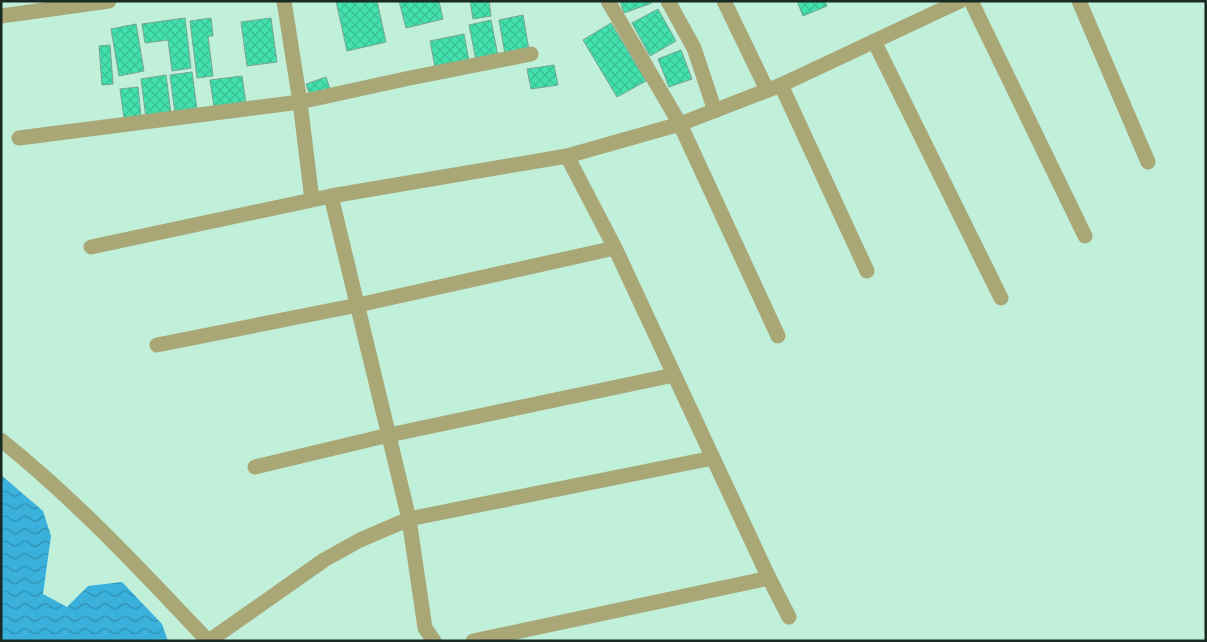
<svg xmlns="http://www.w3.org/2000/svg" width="1207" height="642" font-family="'Asap Condensed',sans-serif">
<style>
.water{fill:url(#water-waves)}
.building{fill:url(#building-cross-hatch);stroke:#77a491}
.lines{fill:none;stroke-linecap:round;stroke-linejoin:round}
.minor{stroke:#a9a776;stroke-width:15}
</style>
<defs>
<pattern id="water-waves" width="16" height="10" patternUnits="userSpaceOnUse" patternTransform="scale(1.25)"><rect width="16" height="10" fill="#39b1dc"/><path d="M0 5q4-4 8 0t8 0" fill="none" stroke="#2f90b2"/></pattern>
<pattern id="building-cross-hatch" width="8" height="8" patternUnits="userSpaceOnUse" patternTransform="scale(1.25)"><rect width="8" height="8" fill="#42e1ae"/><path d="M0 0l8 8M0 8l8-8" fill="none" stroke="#39c195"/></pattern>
</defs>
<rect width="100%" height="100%" fill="#c0efda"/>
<path class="water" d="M1 475 43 511 51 536 43 594 67 607 88 586 122 582 162 624 168 641H1Z"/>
<path class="building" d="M336 1H377L386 42 347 51Z
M399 1H439L443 19 406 28Z
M470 1H479V3L489 1 491 16 473 19Z
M620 1H651L652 3 624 13Z
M797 1H825L827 6 803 16Z
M658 9 676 41 650 56 632 23Z
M523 15 529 50 505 54 499 20Z
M185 18 191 68 172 71 168 40 145 43 142 24Z
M211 18 213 36H208L213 76 197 78 190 21Z
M271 18 277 62 247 66 241 22Z
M491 20 498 56 476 60 469 25Z
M611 23 646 81 617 97 583 40Z
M136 24 144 71 119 76 111 29Z
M464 34 469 61 435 67 430 41Z
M110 45 113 84 102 85 99 46Z
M681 50 692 79 669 87 658 59Z
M554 65 558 85 531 89 527 69Z
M192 72 197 109 175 113 170 75Z
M166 75 171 114 146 118 141 79Z
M242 76 246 103 214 107 210 80Z
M326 77 331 92 311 98 306 84Z
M138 87 141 117 124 119 120 89Z"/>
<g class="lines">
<path class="minor" d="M284 1 300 102 312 200
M608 1 680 124 778 336
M668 1 694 48 715 111
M724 1 767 90
M971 1 1085 236
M1079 1 1148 162
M1 16 109 1
M874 41 1001 298
M781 85 867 271
M19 138 300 102 405 79 531 54
M567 156 615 248 769 578 789 617
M331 196 409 519 425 628 434 641
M91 247 331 196 567 156 680 124 781 85 960 1
M157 345 358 305 615 248
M1 440C76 500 142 571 208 641
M255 467 389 435 674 375
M209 641 324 560 360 540 409 519 713 458
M473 641 769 578"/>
</g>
<rect width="1207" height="642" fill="none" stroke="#182a23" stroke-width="5"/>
</svg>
